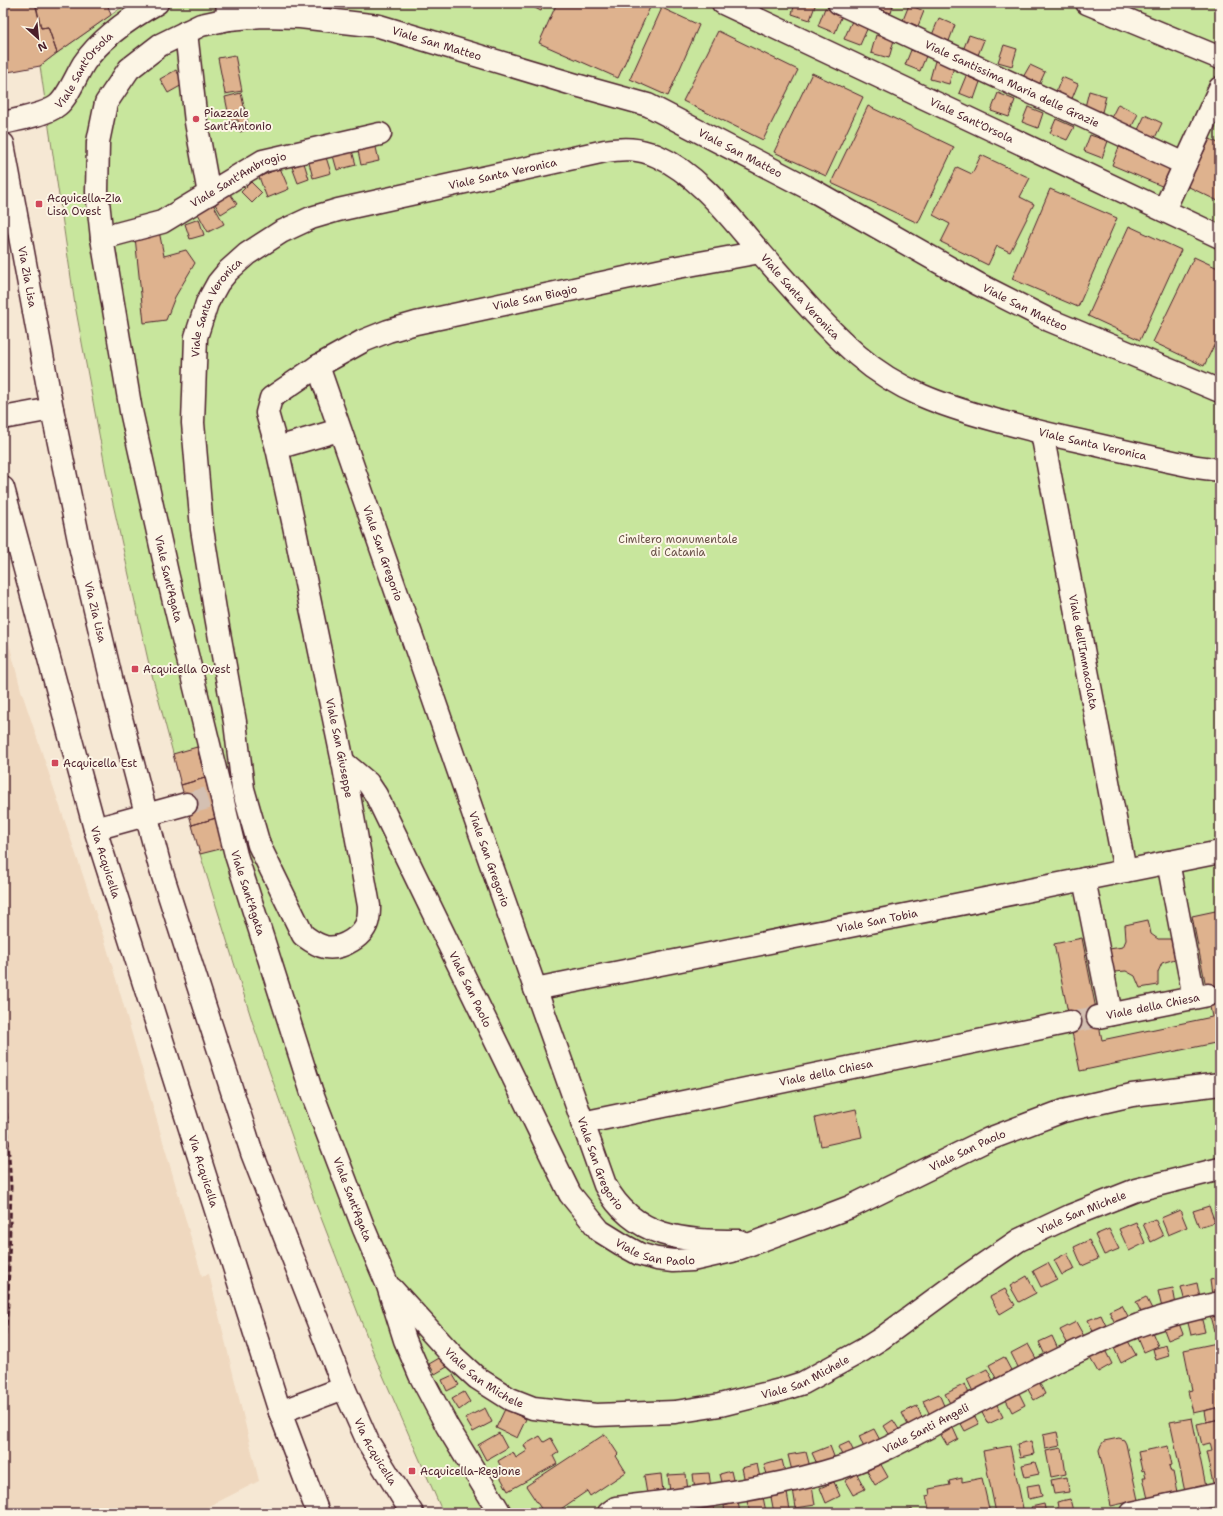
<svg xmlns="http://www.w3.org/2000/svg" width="1223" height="1516" font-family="'Shantell Sans',sans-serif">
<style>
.built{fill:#efd8bf}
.green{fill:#c8e69d;stroke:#898264}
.building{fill:#deb28e;stroke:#4a1f2b}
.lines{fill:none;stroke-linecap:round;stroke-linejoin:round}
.minor-tunnel{stroke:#d4c0b2;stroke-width:22;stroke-dasharray:22 11;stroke-linecap:butt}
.minor-casing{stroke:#4a1f2b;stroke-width:25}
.major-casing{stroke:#4a1f2b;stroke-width:25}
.minor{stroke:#fcf5e5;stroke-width:22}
.major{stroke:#fcf5e5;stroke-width:22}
.rail{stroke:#4a1f2b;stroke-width:3;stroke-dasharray:6 3;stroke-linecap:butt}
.poi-dot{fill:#d1495b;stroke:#fcf5e5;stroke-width:1.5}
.labels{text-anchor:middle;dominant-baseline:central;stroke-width:4;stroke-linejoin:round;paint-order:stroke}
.street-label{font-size:11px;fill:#4a1f2b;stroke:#fcf5e5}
.poi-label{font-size:11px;fill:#4a1f2b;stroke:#fcf5e5;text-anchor:start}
.park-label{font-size:11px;fill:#6a5148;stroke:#fcf5e5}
</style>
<rect width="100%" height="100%" fill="#f6e8d4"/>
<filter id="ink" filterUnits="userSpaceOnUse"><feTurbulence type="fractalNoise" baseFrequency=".025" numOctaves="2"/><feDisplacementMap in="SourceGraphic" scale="8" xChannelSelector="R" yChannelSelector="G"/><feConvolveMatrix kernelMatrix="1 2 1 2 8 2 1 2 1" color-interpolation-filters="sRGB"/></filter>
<g filter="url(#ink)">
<path class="built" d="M3 620 21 690 105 941 202 1276 209 1274 259 1481 196 1513H3Z"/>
<path class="green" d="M128 3H1220V1513H443L375 1357 313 1197 254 1027 200 854 148 660 107 477 75 305 40 66 57 53Z"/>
<path class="building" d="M3 3H35L41 28 48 27 57 53 40 66 8 72 3 51Z
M39 3H107L111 15 57 53 48 27 41 28 36 4Z
M525 3H545L541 11Z
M557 3H652L618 78 539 43Z
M795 3H816L810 20 792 14Z
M878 3H894L891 13 877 8Z
M909 5 924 11 918 26 903 20Z
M662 8 699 25 668 96 630 79Z
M825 8 842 15 835 33 818 26Z
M939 18 955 25 949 41 932 35Z
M852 21 868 27 860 45 844 39Z
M718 31 798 70 763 140 683 101Z
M876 35 894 40 889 58 871 53Z
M969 35 984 40 978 55 963 50Z
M1004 45 1017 49 1012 66 998 62Z
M911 50 926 56 920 71 905 65Z
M235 55 242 91 225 94 218 58Z
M935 61 954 67 949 84 930 79Z
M1030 65 1045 72 1038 87 1022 79Z
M176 70 184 84 168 93 160 79Z
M812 73 863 97 826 176 774 152Z
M966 76 980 82 974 99 959 93Z
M1062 77 1078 84 1071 101 1055 94Z
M1089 91 1106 96 1102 112 1085 107Z
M241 93 249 129 240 132 238 120 230 121 225 97Z
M998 93 1015 100 1009 117 991 111Z
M1118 104 1138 114 1130 130 1110 120Z
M868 106 954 147 918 223 831 183Z
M1028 107 1043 113 1038 128 1022 122Z
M1145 115 1162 123 1154 140 1137 132Z
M1056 119 1074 127 1067 140 1050 133Z
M1090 135 1108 141 1102 158 1084 151Z
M1210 139 1220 144V202L1187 186Z
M375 143 379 161 361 165 357 146Z
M351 147 356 165 337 170 332 152Z
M1119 147 1171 168 1164 187 1112 165Z
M325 154 331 173 313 178 308 159Z
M981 155 1030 178 1020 197 1034 204 1010 252 997 246 988 265 941 242 950 224 933 215 957 167 972 174Z
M304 163 309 179 298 183 292 167Z
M280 168 289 189 267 198 259 177Z
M251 182 262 193 252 203 241 192Z
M1050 189 1117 218 1078 307 1012 279Z
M230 194 237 204 221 214 215 204Z
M213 204 224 224 208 232 197 212Z
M199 219 204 235 190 239 185 224Z
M1129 226 1181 250 1140 340 1088 316Z
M159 231 164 256 186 250 195 263 175 297 166 320 144 323 135 237Z
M1194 257 1220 269V333L1204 366 1153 342Z
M197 747 205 778 181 785 173 754Z
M205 778 216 818 192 825 181 785Z
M216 818 224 848 200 854 192 825Z
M1220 910V1042L1080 1071 1054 944 1082 938 1102 1040 1212 1017 1192 916Z
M1148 920 1151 934 1158 939H1171L1175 959 1162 963 1158 972V985L1140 988 1135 976 1126 971 1114 972 1109 949 1123 947 1126 940 1125 925Z
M856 1109 862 1137 821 1146 815 1118Z
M1220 1202V1224L1215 1203Z
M1209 1206 1215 1222 1199 1227 1193 1211Z
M1180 1210 1187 1227 1168 1235 1161 1218Z
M1155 1219 1163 1236 1151 1242 1143 1224Z
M1136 1222 1145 1243 1129 1251 1119 1229Z
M1109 1229 1119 1249 1104 1255 1095 1235Z
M1089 1240 1098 1259 1082 1266 1074 1247Z
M1067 1253 1075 1269 1062 1275 1054 1260Z
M1048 1263 1057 1279 1041 1287 1033 1271Z
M1027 1276 1036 1293 1019 1302 1010 1286Z
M1220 1278V1293L1212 1295 1210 1280Z
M1197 1283 1200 1298 1185 1302 1181 1287Z
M1173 1288 1176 1305 1162 1308 1158 1291Z
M1005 1289 1015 1305 1000 1314 990 1297Z
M1146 1297 1152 1309 1142 1314 1136 1302Z
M1122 1305 1129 1318 1116 1325 1109 1311Z
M1220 1313V1329L1214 1331 1210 1316Z
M1101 1315 1107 1328 1094 1334 1088 1320Z
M1201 1316 1205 1332 1191 1335 1187 1319Z
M1178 1321 1183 1334 1168 1340 1163 1327Z
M1076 1322 1085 1338 1069 1346 1060 1330Z
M1152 1332 1158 1346 1144 1352 1138 1338Z
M1052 1336 1058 1349 1045 1355 1039 1342Z
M1128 1341 1136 1355 1121 1363 1114 1348Z
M1217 1343 1220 1356V1407L1193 1413 1188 1391 1192 1390 1184 1350Z
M1028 1344 1038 1362 1020 1371 1011 1353Z
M1166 1345 1169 1356 1156 1360 1153 1349Z
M1105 1350 1112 1364 1098 1372 1090 1358Z
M441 1357 447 1367 435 1374 429 1364Z
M1004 1357 1012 1372 997 1380 989 1365Z
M987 1369 995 1384 974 1394 967 1379Z
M453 1375 459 1385 447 1391 442 1380Z
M1038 1380 1045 1394 1034 1400 1026 1386Z
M965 1384 970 1396 951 1405 945 1394Z
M1018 1391 1025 1405 1012 1412 1005 1398Z
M464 1392 470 1402 459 1410 452 1399Z
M939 1394 945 1408 930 1415 923 1401Z
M995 1401 1003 1417 988 1424 980 1409Z
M917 1406 923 1420 909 1427 902 1413Z
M1220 1407V1419L1206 1422 1204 1411Z
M485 1408 492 1422 473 1432 465 1418Z
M505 1409 526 1419 517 1438 496 1428Z
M974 1415 979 1424 965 1431 960 1422Z
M1192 1418 1206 1487 1185 1492 1170 1422Z
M1220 1419V1482L1213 1483 1206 1452 1212 1451 1210 1443 1202 1445 1197 1424Z
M893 1420 900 1431 891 1437 884 1426Z
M953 1428 958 1439 947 1445 941 1435Z
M874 1429 881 1442 865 1450 859 1436Z
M1057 1432 1060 1446 1045 1449 1043 1435Z
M499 1433 507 1448 486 1460 478 1445Z
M605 1434 618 1454 616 1456 626 1472 590 1496 587 1491 555 1513H544L526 1486Z
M540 1436 544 1442 551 1438 559 1452 553 1456 557 1464 508 1491 496 1469 501 1467 498 1461 513 1452 516 1458 527 1451 524 1445Z
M1119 1438 1124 1440 1126 1444 1138 1500 1111 1506 1099 1450 1101 1445 1104 1441Z
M1031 1441 1034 1454 1020 1457 1017 1444Z
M849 1442 854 1452 843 1457 838 1447Z
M830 1446 835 1459 818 1466 812 1453Z
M1010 1446 1024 1513H996L983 1451Z
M1168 1446 1172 1465 1169 1466 1171 1472H1173L1177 1492 1148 1499 1143 1477H1146L1144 1470 1142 1471 1138 1452Z
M1062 1448 1066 1474 1051 1477 1046 1451Z
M806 1452 810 1467 792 1471 788 1455Z
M782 1460 785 1472 768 1477 764 1465Z
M1035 1462 1039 1474 1025 1477 1022 1465Z
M880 1463 888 1477 875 1485 867 1471Z
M757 1464 760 1478 745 1482 742 1468Z
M731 1471 734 1484 723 1486 720 1474Z
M709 1473 711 1488 695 1490 693 1474Z
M661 1474 663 1492 647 1494 644 1476Z
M686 1474 688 1491 670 1492 668 1475Z
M857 1474 865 1489 853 1495 845 1481Z
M1067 1477 1069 1492 1054 1494 1051 1480Z
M962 1478V1482L982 1478 990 1513H930L926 1496 930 1495 929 1489 950 1485 949 1481Z
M834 1482 840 1496 826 1503 820 1488Z
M1039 1484 1042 1496 1029 1499 1027 1486Z
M812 1485 815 1505 796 1508 793 1489Z
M787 1493 790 1510 774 1513 771 1497Z
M763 1497 766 1512 750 1513 747 1501Z
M1070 1499 1073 1511 1059 1513 1057 1502Z
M738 1502 740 1513H725L724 1506Z
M1044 1504 1046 1513H1033L1031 1507Z
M714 1506 715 1513H699L698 1509Z
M912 1509 913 1513H894Z"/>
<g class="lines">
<path class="minor-tunnel" d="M186 804 211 797
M1070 1022 1098 1017"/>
<g class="minor-casing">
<g id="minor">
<path id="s1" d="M227 3 229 19 201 25 160 45 129 69 106 103 98 142 97 192 102 238 131 411 167 573 236 855 312 1093 364 1229 388 1286 405 1340 420 1375 447 1426 500 1513"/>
<path id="s2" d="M723 3 1220 237"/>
<path id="s3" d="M839 3 1185 164"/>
<path d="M1087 3 1220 58"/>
<path id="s4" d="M229 19 262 16 300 17 379 26 576 85 648 105 812 190 978 284 1049 320 1220 391"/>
<path d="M186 32 196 122 209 194"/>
<path id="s5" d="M3 123C18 119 46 115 58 105 68 97 77 74 84 63 102 37 130 18 157 3"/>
<path d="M1164 210 1220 88"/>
<path id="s6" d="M102 238 162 222 263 161 380 134"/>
<path id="s7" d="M760 252 667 269 416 323 388 331 363 341 318 366 271 398 267 413 277 448 293 521 343 762 369 906C369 910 369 915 368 919 365 936 342 950 325 947 316 945 310 940 303 935L259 845 243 789 235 722 216 616 202 529 193 423 196 337 207 303 218 283 228 271 247 254 281 232 311 218 338 210 605 151C625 148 638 148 657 156 698 174 730 217 759 251 790 286 822 324 857 355 898 391 944 406 995 420 1024 428 1052 435 1080 441 1119 450 1158 459 1197 467L1220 470"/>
<path id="s8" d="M318 366 479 830 605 1185C634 1239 684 1241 739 1241"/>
<path d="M3 418 52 409"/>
<path id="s9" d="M1042 433 1125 871"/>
<path d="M277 448 339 430"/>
<path id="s10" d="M343 762 368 783 376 795 570 1194 600 1231 621 1244 639 1254 657 1259 673 1261 692 1260 732 1251 829 1215 850 1207 989 1139 1063 1111 1132 1095 1220 1084"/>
<path d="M95 829 186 804"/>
<path d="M1168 862 1194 997"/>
<path d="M1084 879 1111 1014"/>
<path id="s11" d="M535 989 1220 852"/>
<path id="s12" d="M1098 1017 1208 995"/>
<path id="s13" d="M582 1123 1070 1022"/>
<path id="s14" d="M392 1289 453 1356 477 1378 510 1399 533 1408 596 1415 675 1412 720 1405 781 1390 803 1383 863 1350 882 1338 965 1277 1019 1240 1070 1216 1136 1190 1220 1169"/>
<path d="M280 1412 344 1388"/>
<path id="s15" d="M609 1513 616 1508C692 1498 769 1490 842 1467 881 1454 918 1432 955 1413 1016 1382 1076 1349 1139 1325 1165 1316 1193 1309 1220 1303"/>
<path d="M1132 1513 1220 1494"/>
</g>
</g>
<g class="major-casing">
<g id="major">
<path id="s16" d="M3 144 52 409 81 550 115 695 160 867 252 1153 344 1388 368 1442 412 1513"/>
<path id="s17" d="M3 488 95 829 280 1412 318 1513"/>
</g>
</g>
<use href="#minor" class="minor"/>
<use href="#major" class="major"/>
<path class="rail" d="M3 1059 11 1187 8 1304 3 1357"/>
</g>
</g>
<g class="poi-dot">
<circle cx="196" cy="119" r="4"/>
<rect x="35" y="200" width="8" height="8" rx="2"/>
<rect x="131" y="665" width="8" height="8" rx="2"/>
<rect x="51" y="759" width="8" height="8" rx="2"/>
<rect x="408" y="1467" width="8" height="8" rx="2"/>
</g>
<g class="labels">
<g class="street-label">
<text stroke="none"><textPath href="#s4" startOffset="211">Viale San Matteo</textPath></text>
<text stroke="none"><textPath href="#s5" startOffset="102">Viale Sant'Orsola</textPath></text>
<text stroke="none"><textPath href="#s3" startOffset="191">Viale Santissima Maria delle Grazie</textPath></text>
<text stroke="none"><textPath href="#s2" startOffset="275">Viale Sant'Orsola</textPath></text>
<text stroke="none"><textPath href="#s4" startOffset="535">Viale San Matteo</textPath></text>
<text stroke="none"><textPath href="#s7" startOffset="2113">Viale Santa Veronica</textPath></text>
<text stroke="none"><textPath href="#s6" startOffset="150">Viale Sant'Ambrogio</textPath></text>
<text stroke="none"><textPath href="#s16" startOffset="135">Via Zia Lisa</textPath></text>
<text stroke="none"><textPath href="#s7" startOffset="2473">Viale Santa Veronica</textPath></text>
<text transform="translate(535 298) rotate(-12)">Viale San Biagio</text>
<text stroke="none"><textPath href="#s4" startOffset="859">Viale San Matteo</textPath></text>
<text stroke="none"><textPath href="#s7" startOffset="1778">Viale Santa Veronica</textPath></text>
<text stroke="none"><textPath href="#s7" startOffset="2809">Viale Santa Veronica</textPath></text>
<text stroke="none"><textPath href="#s8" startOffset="198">Viale San Gregorio</textPath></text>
<text stroke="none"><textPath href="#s1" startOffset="654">Viale Sant'Agata</textPath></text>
<text stroke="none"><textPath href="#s16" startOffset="477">Via Zia Lisa</textPath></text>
<text stroke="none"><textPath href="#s9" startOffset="223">Viale dell'Immacolata</textPath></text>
<text stroke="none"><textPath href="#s7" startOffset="874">Viale San Giuseppe</textPath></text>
<text stroke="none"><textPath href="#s8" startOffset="522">Viale San Gregorio</textPath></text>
<text stroke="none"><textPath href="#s17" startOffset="388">Via Acquicella</textPath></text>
<text stroke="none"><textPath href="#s1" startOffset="978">Viale Sant'Agata</textPath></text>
<text stroke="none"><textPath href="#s11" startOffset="349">Viale San Tobia</textPath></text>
<text stroke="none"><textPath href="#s10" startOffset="263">Viale San Paolo</textPath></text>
<text stroke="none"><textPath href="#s12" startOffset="56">Viale della Chiesa</textPath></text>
<text stroke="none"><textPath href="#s13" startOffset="249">Viale della Chiesa</textPath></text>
<text stroke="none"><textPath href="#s10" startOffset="935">Viale San Paolo</textPath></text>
<text stroke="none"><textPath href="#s8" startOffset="846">Viale San Gregorio</textPath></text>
<text stroke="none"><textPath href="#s17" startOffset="712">Via Acquicella</textPath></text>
<text stroke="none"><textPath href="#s1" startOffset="1302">Viale Sant'Agata</textPath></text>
<text stroke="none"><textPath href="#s14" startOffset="789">Viale San Michele</textPath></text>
<text stroke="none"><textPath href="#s10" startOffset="599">Viale San Paolo</textPath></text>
<text stroke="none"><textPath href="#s14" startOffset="129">Viale San Michele</textPath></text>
<text stroke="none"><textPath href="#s14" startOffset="465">Viale San Michele</textPath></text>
<text stroke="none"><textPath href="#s15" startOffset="331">Viale Santi Angeli</textPath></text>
<text stroke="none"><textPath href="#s16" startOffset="1364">Via Acquicella</textPath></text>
</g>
<g class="poi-label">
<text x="204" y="113">Piazzale<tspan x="204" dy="13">Sant'Antonio</tspan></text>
<text x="47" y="198">Acquicella-Zia<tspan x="47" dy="13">Lisa Ovest</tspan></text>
<text x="143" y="669">Acquicella Ovest</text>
<text x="63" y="763">Acquicella Est</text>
<text x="420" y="1471">Acquicella-Regione</text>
</g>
<g class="park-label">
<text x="678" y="539">Cimitero monumentale<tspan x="678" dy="13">di Catania</tspan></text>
</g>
</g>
<rect width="1223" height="1516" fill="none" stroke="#fcf5e5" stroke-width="16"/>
<rect x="8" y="8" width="1207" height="1500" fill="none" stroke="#4a1f2b" stroke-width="1.5" filter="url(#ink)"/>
<g transform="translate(38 38) rotate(153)" stroke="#fcf5e5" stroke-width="3" paint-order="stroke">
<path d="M0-3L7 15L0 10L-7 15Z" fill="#4a1f2b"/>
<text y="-6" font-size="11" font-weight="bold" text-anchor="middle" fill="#4a1f2b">N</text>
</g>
</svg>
